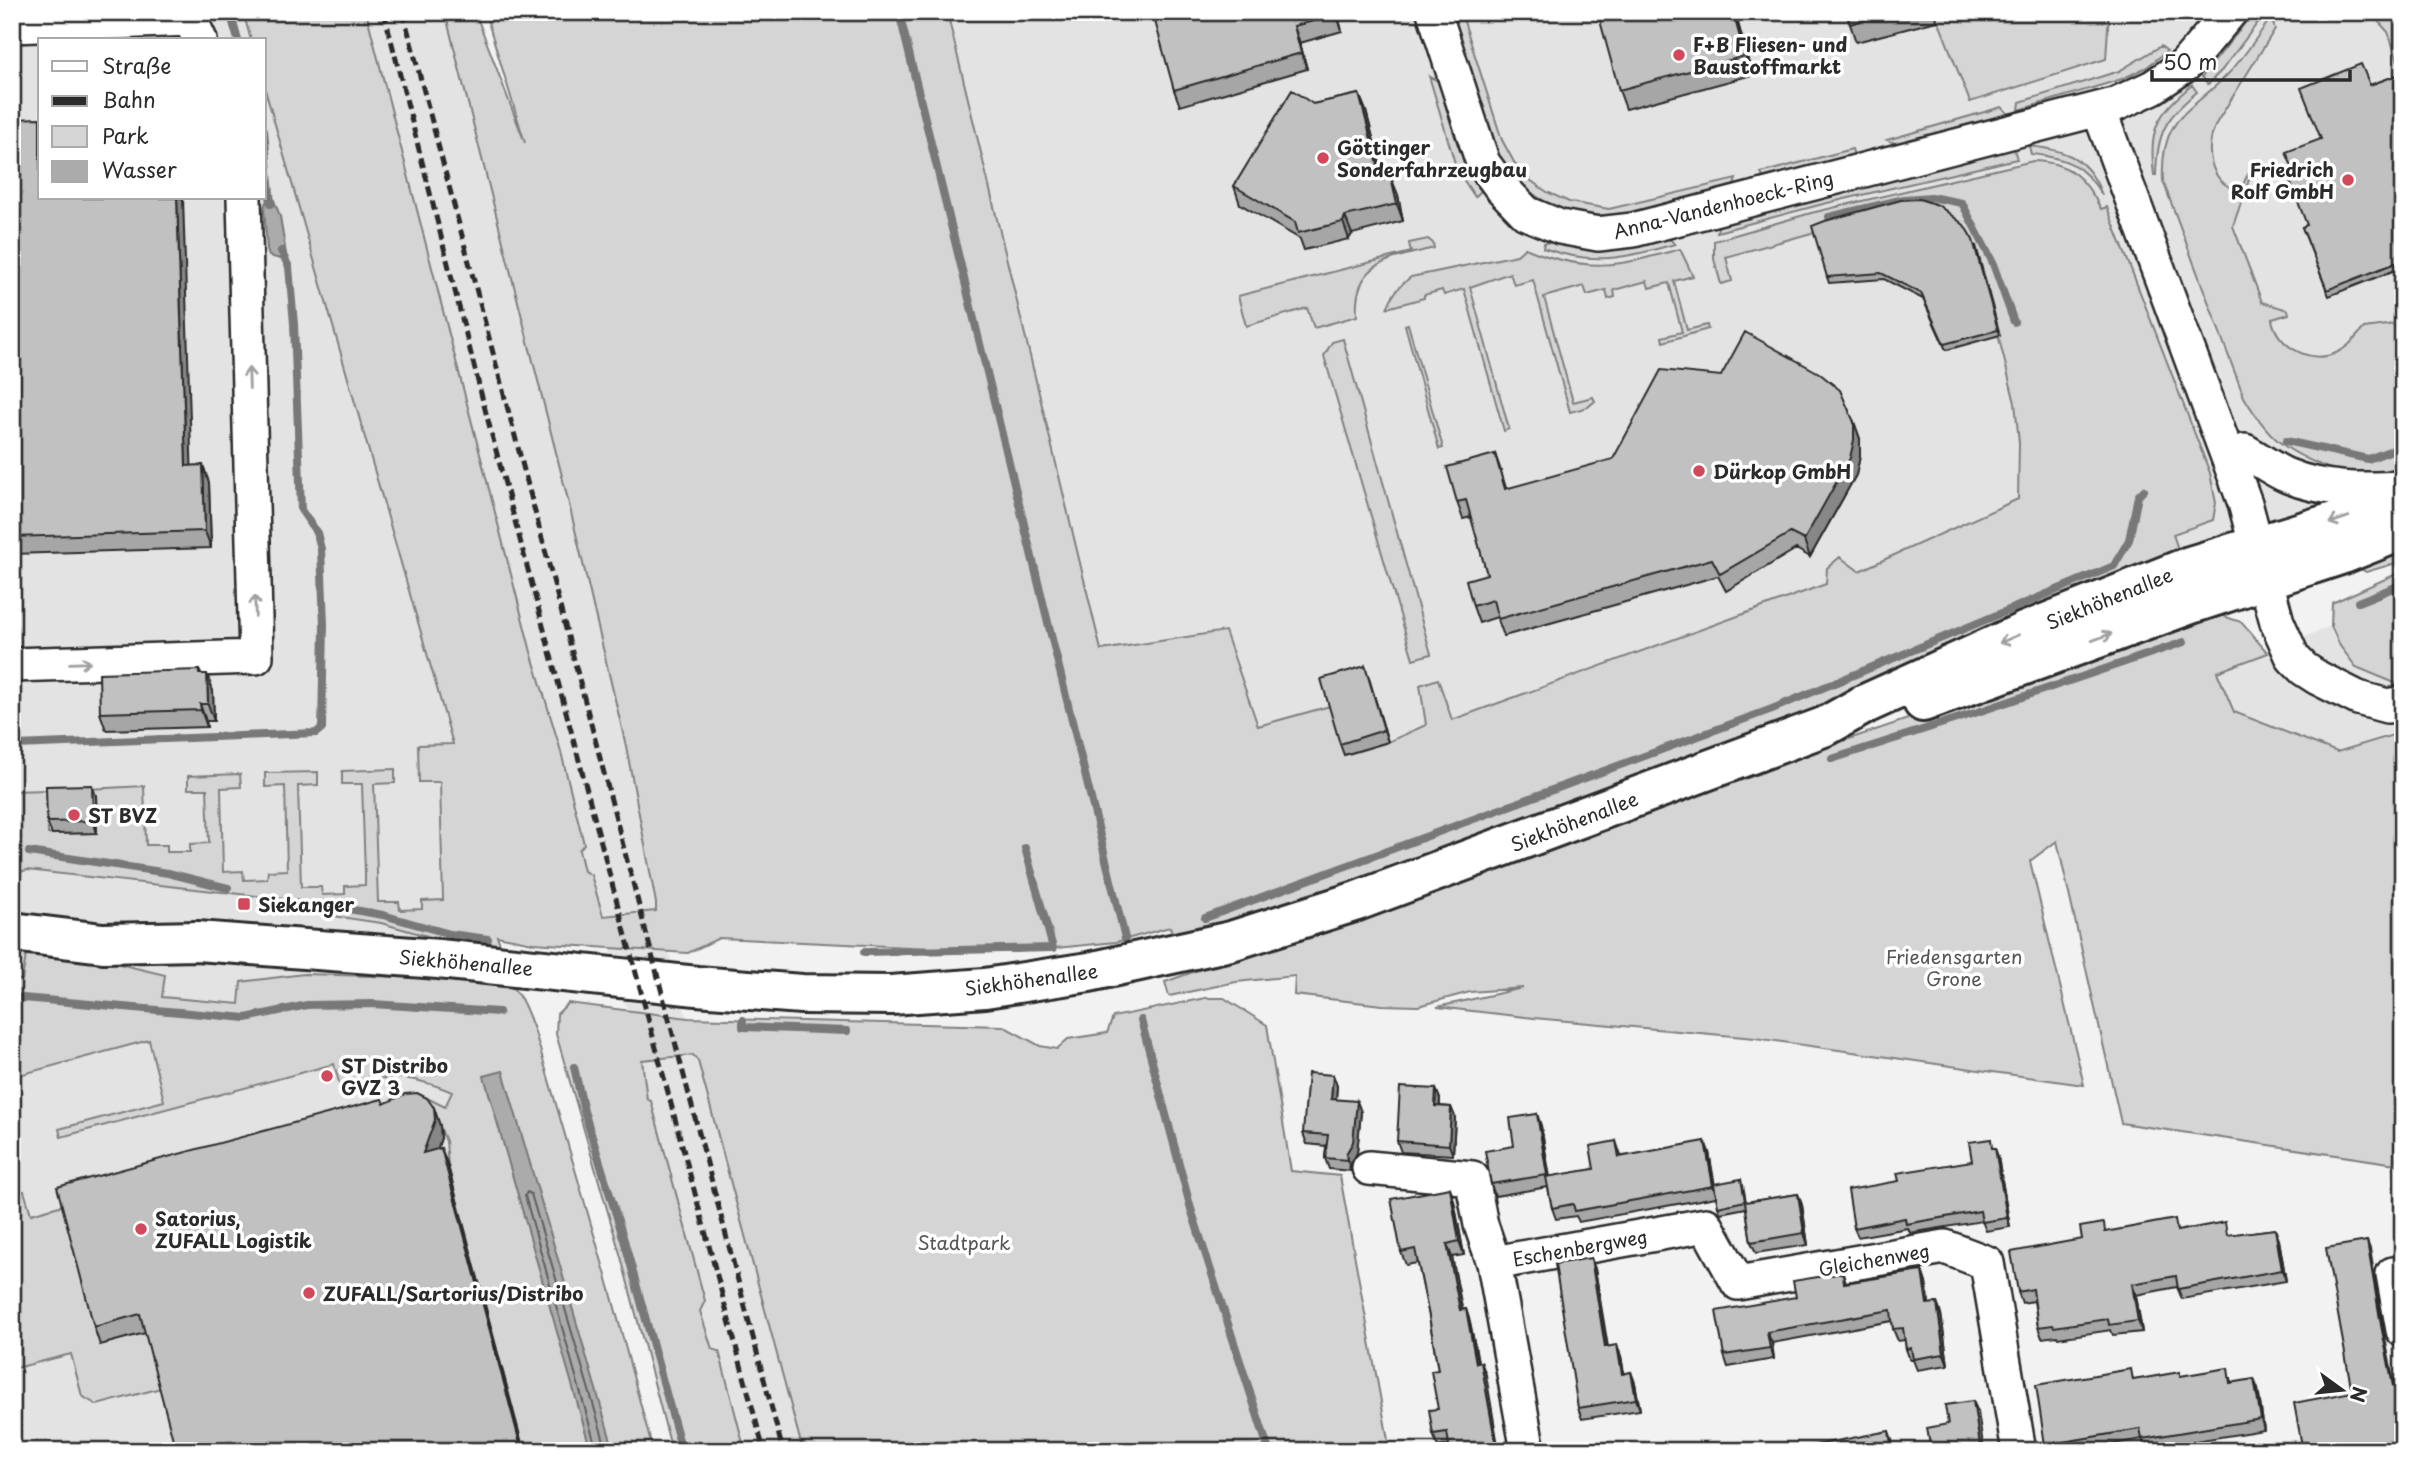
<svg xmlns="http://www.w3.org/2000/svg" width="2415" height="1463" font-family="'Playpen Sans',sans-serif">
<style>
.built{fill:#e3e3e3}
.green{fill:#d5d5d5;stroke:#808080;stroke-width:2}
.water{fill:#ababab;stroke:#787878;stroke-width:2}
.lines{fill:none;stroke-linecap:round;stroke-linejoin:round}
.shore{stroke:#5e5e5e;stroke-width:2}
.stream{stroke:#787878;stroke-width:8}
.minor-casing{stroke:#2b2b2b;stroke-width:38}
.major-casing{stroke:#2b2b2b;stroke-width:44}
.minor{stroke:#fff;stroke-width:33}
.major{stroke:#fff;stroke-width:38}
.rail{stroke:#2b2b2b;stroke-width:5;stroke-dasharray:10 5;stroke-linecap:butt}
.wall{fill:#a6a6a6;stroke:#2b2b2b;stroke-width:2}
.shaded-wall{fill:#878787;stroke:#2b2b2b;stroke-width:2}
.building{fill:#c1c1c1;stroke:#2b2b2b;stroke-width:2}
.oneway{stroke:#a0a0a0}
.poi-dot{fill:#d1495b;stroke:#fff;stroke-width:2.5}
.labels{text-anchor:middle;dominant-baseline:central;stroke-width:7;stroke-linejoin:round;paint-order:stroke}
.poi-label{font-size:19px;font-weight:bold;fill:#2b2b2b;stroke:#fff;text-anchor:start}
.street-label{font-size:19px;fill:#2b2b2b;stroke:#fff}
.park-label{font-size:19px;fill:#565656;stroke:#fff}
</style>
<rect width="100%" height="100%" fill="#f2f2f2"/>
<filter id="ink" filterUnits="userSpaceOnUse"><feTurbulence type="fractalNoise" baseFrequency=".0143" numOctaves="2"/><feDisplacementMap in="SourceGraphic" scale="14" xChannelSelector="R" yChannelSelector="G"/><feConvolveMatrix kernelMatrix="1 2 1 2 8 2 1 2 1" color-interpolation-filters="sRGB"/></filter>
<g filter="url(#ink)">
<path class="built" d="M12 12H243L251 40H40V198H264V86L453 744 496 935 535 1032 611 1293 653 1451H12Z
M366 12H445L569 504 626 746 656 903 803 1451H745L719 1351 712 1349 700 1311 705 1301 651 1102 647 1099 642 1067 591 875 584 871 579 850 584 843 560 748 531 652Z
M947 12H2403V467L2332 509 1304 906 1101 650Z
M2331 626 2340 646 2356 667 2403 686V732L2337 752 2233 712 2216 672Z"/>
<path class="green" d="M243 12H366L531 652 560 748 584 844 579 850 584 871 591 875 603 916 656 911V903L626 746 569 504 445 12H475L525 143 485 12H947L1101 650 1225 631 1258 726 1330 706 1345 755 1388 742 1426 725 1420 685 1438 679 1452 720 1826 584 1827 568 1840 557 1859 571 2018 499 2019 443 2015 403 1976 246 1815 232 1726 257 1732 281 1721 284 1714 259V241L1811 213 2033 161C2070 162 2085 178 2101 209L2107 207 2210 473 2216 503 2213 520 2173 534 2181 559 1735 747 1304 906 1176 941 1170 927 1116 942 1016 952 719 938 688 953 533 943 497 936 502 949 449 942 381 923 319 914 320 903 27 870 13 874V878L12 791 47 790 48 834 97 833 88 789 144 786 146 845H167V852H190V844L209 843 207 789H188V776L240 774 241 787 221 788 223 872 243 871 244 880 267 879 268 871 287 870 285 786 265 787V773L318 772V785L298 786 301 887H321L322 895 345 894V886L365 885V874L362 784H342V771L395 769V783L374 784 378 902H399L400 910 422 909V901L443 900 440 782H419L418 745 453 744 264 86V40H251Z
M1450 12H1461L1502 140 1515 164 1530 180 1547 192 1569 202 1609 209 1736 179 1733 189C1641 211 1552 251 1494 147Z
M1935 12H2109L2106 59 1970 102Z
M2254 12 2265 13 2222 70 2208 84 2202 77Z
M2370 12H2403V76L2388 32Z
M2271 18 2275 29 2217 122C2204 148 2208 183 2240 191L2248 174 2252 171 2233 226 2262 302 2288 310 2289 314 2272 319C2276 346 2311 365 2336 353 2348 348 2355 338 2364 328L2403 323V466L2358 478 2330 475V469C2285 451 2269 439 2244 397L2163 181C2160 116 2189 114 2227 75 2244 58 2257 36 2271 18Z
M2161 46 2167 51 2147 67 2122 79 2019 110 2020 102 2119 71Z
M1429 76 1439 82C1450 119 1458 159 1481 191L1475 197 1457 170Z
M2192 85 2197 92C2165 118 2157 133 2156 175H2154C2148 129 2157 114 2192 85Z
M2002 107 2009 115 1902 146 1887 140Z
M2029 146C2067 150 2088 158 2102 195 2083 164 2066 158 2031 154Z
M1852 149 1855 159 1765 182 1761 173Z
M2014 149 2017 159 1823 204 1717 232 1719 222 1909 173Z
M1667 237 1675 244C1625 258 1594 266 1543 248L1544 243C1555 240 1579 249 1592 250 1619 252 1643 244 1667 237Z
M1428 239 1433 243 1434 248C1391 259 1353 261 1357 316L1314 328 1307 308 1246 326 1238 296 1411 252 1409 243Z
M1525 248C1588 274 1618 266 1680 249L1693 276 1674 281 1687 330 1707 325 1708 329 1663 342 1662 337 1682 332 1669 283 1649 288 1647 281 1614 290 1615 297 1608 299 1606 290 1587 295 1584 286 1544 297 1573 402 1593 397 1595 401 1588 407 1570 412 1533 280 1514 285 1510 273 1470 287 1509 429 1504 431 1464 289 1444 295 1442 290 1424 295V298L1387 308C1392 295 1399 285 1411 277L1517 255Z
M1408 324 1443 448 1439 449 1405 325Z
M1343 339 1431 654 1413 659 1324 356 1332 342Z
M2403 542V561L2366 572 2361 569 2358 565Z
M2403 571V686H2402L2356 667 2340 646 2331 626 2332 603Z
M2217 614 2241 622 2268 653 2217 672 2234 712 2337 752 2403 732V1165L2121 1123 2057 841 2030 861 2084 1085 1755 1038 1534 1018 1437 1007 1523 988 1470 992 1418 1006 1382 1005 1294 995 1295 976 1236 982 1169 996 1165 982 1799 756Z
M27 949 61 950 165 975 162 997 239 1004 241 982 304 974 503 980C522 992 527 1012 535 1032L611 1293 653 1451H524L448 1166 446 1141 427 1098 445 1107 452 1092C407 1073 387 1075 340 1086L334 1064 61 1137 59 1129 164 1101 149 1040 12 1077V980H22Z
M1205 998H1224L1267 1025 1291 1171 1340 1176 1390 1451H803L698 1061 693 1055 642 1060 647 1099 651 1101 705 1301 700 1311 712 1349 719 1351 745 1451H672L621 1257 556 1034 557 1014 568 1003 688 1018 1003 1026 1040 1046 1057 1049 1068 1039 1107 1033 1113 1017Z
M24 1191 31 1214 63 1205 146 1332 161 1388 97 1405 82 1396 71 1354 12 1369V1194Z"/>
<path class="water" d="M272 195 280 216 286 254 284 260 269 256 267 250 264 208 268 196Z
M503 1071 614 1451H591L484 1076Z"/>
<g class="lines">
<path class="shore" d="M597 1451 525 1196 527 1192 531 1194 607 1451"/>
<path class="stream" d="M230 12 238 40
M899 12 1125 938
M264 130 271 204
M1829 217 1904 199 1931 197 1962 203 1992 261 2014 322
M2286 441 2368 459 2403 446
M2358 602 2403 584
M16 745 316 733 322 728 324 625 321 549 317 533 301 510 294 324 289 267 281 251
M1832 759 1978 712 2184 642
M29 852 168 873 228 888
M331 906 383 915 450 934 488 939
M1205 918 1772 709 2114 566 2129 540 2138 496 2144 490
M864 952 1053 948 1025 848
M12 997 246 1018 307 1005 372 1004 499 1012
M743 1020V1027L847 1031
M1141 1020 1191 1209 1269 1451
M574 1067 584 1111 624 1240 682 1451"/>
<g class="minor-casing">
<path id="minor" d="M1434 12 1483 163 1500 186 1526 213 1560 227 1598 234 1633 230 2114 105 2153 87 2185 65 2230 12
M12 26 190 19 200 40
M2099 110 2245 503 2277 622 2293 658 2304 669 2318 678 2358 698 2387 706 2403 703
M2245 451C2259 459 2273 470 2288 476 2324 491 2365 490 2403 488
M12 665 256 657 244 198
M1369 1168 1472 1178 1481 1225 1494 1263 1528 1451
M1494 1263 1706 1225 1738 1283 1945 1247 1987 1263 2019 1451
M2393 1274 2403 1330"/>
</g>
<g class="major-casing">
<path id="major" d="M1923 702 2191 604 2343 554 2403 530
M12 932 103 943 197 941 439 959 697 986 802 994 891 995 985 988 1089 972 1231 941 1357 901 1826 726 1865 704 2024 632 2190 566 2331 523 2403 496"/>
</g>
<use href="#minor" class="minor"/>
<use href="#major" class="major"/>
<path class="rail" d="M384 12 486 413 764 1451
M403 12 783 1451"/>
</g>
<path class="wall" d="M1159 12H1337L1342 31 1300 43 1307 69 1180 106 1174 90Z
M1607 12H1735L1752 75 1626 109 1619 90Z
M1846 12H1935L1937 21 1856 42Z
M2403 73V267L2329 296 2302 227 2307 225 2320 139 2370 85Z
M1359 94 1366 111 1384 180 1391 178 1398 195 1403 221 1352 234 1349 239 1304 250 1300 239 1240 204 1234 186 1313 104Z
M12 119 192 466 203 465 209 483 211 548 12 554Z
M1976 246 2000 335 1946 350 1923 299 1884 279 1829 283 1827 277Z
M1854 422 1860 439V456L1856 475 1810 557 1796 549 1726 591 1718 576 1504 636 1497 617 1479 623 1473 606 1487 574 1471 517 1463 519 1457 502 1495 454 1506 489Z
M1365 666 1388 742 1344 755 1340 744Z
M199 670 201 674 213 691 214 721H206L207 727 106 730 100 713Z
M96 796 97 833 52 834 47 822Z
M1333 1075 1337 1086 1336 1100 1361 1112 1357 1153 1350 1165 1351 1171 1329 1169 1325 1158 1326 1146 1307 1144 1303 1133Z
M1436 1089 1440 1099V1106L1451 1107 1455 1117 1453 1155 1401 1152 1397 1141Z
M384 1104 434 1108 440 1126 441 1138 437 1149 441 1148 448 1166 145 1333 100 1345 94 1327Z
M1537 1114 1541 1126 1550 1177 1594 1169 1616 1141 1621 1156 1709 1152 1714 1184 1743 1185 1746 1202 1798 1194 1802 1205 1808 1245 1756 1253 1751 1242 1746 1208 1720 1213 1716 1197 1579 1222 1576 1216 1556 1219 1552 1208 1548 1187 1495 1196 1491 1184Z
M1994 1148 1998 1157 2010 1227 1986 1231 1982 1221 1910 1233 1908 1228 1858 1237 1854 1228 1899 1181 1972 1161Z
M1450 1188 1454 1201 1464 1255 1452 1257 1462 1309H1466L1470 1322 1478 1362H1481L1486 1375 1449 1445 1438 1447 1433 1434 1438 1409V1370L1429 1316 1418 1263 1406 1265 1401 1252Z
M2275 1229 2279 1240 2286 1281 2182 1299 2177 1287 2136 1295 2142 1332 2113 1335 2111 1330 2058 1338 2057 1336 2042 1338 2038 1327 2034 1301 2022 1303 2018 1292 2082 1239 2107 1232 2179 1231 2229 1235Z
M1591 1258 1595 1269 1608 1347 1621 1356 1624 1374 1631 1372 1635 1383 1640 1410 1582 1419 1578 1408Z
M1922 1271 1926 1283 1929 1304 1937 1303 1941 1314 1948 1365 1917 1370 1913 1360H1910L1906 1349 1905 1340 1898 1341 1893 1329 1892 1321 1772 1343 1774 1359 1728 1367 1724 1355 1796 1297 1843 1273 1846 1282Z
M2181 1376 2231 1378 2232 1383 2258 1389 2264 1430 2146 1449 2142 1439 2073 1451H2047L2045 1445 2135 1380Z"/>
<path class="shaded-wall" d="M1336 12H1337L1342 31Z
M1733 12H1735L1752 75 1745 56Z
M1294 26 1300 43 1307 69 1301 53Z
M1359 94 1366 111 1389 198 1382 180Z
M1391 178 1398 195 1403 221 1397 204Z
M177 198H183L192 483 186 466Z
M1345 216 1352 234 1349 239 1343 222Z
M1854 422 1860 439V456L1856 475 1810 557 1804 540Z
M1495 454 1501 471 1511 506 1505 489Z
M203 465 209 483 211 548 205 531Z
M1365 666 1369 678 1388 742 1384 730Z
M207 674 213 691 214 721 208 704Z
M200 704 206 721 207 727 201 710Z
M92 785 96 796 97 833 93 821Z
M1333 1075 1337 1086 1335 1110 1331 1099Z
M1436 1089 1440 1099 1439 1116 1435 1106Z
M1357 1101 1361 1112 1357 1153 1350 1165 1351 1171 1347 1160 1346 1154Z
M1451 1107 1455 1117 1453 1155 1449 1145Z
M434 1108 440 1126 441 1138 430 1171 423 1153Z
M1537 1114 1541 1126 1551 1187 1547 1175Z
M1705 1141 1709 1152 1717 1197 1713 1186Z
M441 1148 448 1166 524 1451H522Z
M1995 1148 1998 1157 2010 1227 2007 1218Z
M1450 1188 1454 1201 1464 1255 1459 1241Z
M1798 1194 1802 1205 1808 1245 1804 1233Z
M2275 1229 2279 1240 2286 1281 2282 1270Z
M2367 1241 2370 1249 2384 1333 2396 1394 2393 1386 2381 1325Z
M1447 1244 1452 1257 1465 1323 1460 1310Z
M1591 1258 1595 1269 1609 1358 1605 1347Z
M1922 1271 1926 1283 1931 1315 1927 1304Z
M2132 1284 2136 1295 2142 1332 2138 1321Z
M1937 1303 1941 1314 1948 1365 1944 1354Z
M1466 1309 1470 1322 1481 1376 1476 1363Z
M1767 1332 1772 1343 1774 1359 1770 1348Z
M1617 1345 1621 1356 1626 1385 1622 1374Z
M1481 1362 1486 1375 1499 1451H1497Z
M1631 1372 1635 1383 1640 1410 1636 1399Z
M2254 1379 2258 1389 2264 1430 2261 1419Z
M1973 1401 1978 1412 1984 1451H1981Z
M1889 1431 1893 1443 1894 1451H1892Z"/>
<path class="building" d="M1159 12H1336L1337 15 1294 26 1301 53 1174 90 1153 14Z
M1607 12H1733L1745 56 1619 90 1599 17 1607 15Z
M1846 12H1891L1850 24Z
M2361 64 2370 85 2403 73V260L2327 290 2302 227 2307 225 2289 179 2293 169 2286 152 2321 139 2301 88Z
M1292 90 1313 104 1359 94 1382 180 1391 178 1397 204 1345 216 1343 222 1298 233 1295 222 1234 186Z
M40 118V198H177L186 466 203 465 205 531 12 537V119Z
M1919 199 1938 205 1964 225 1973 240 1998 330 1944 344 1921 293 1881 273 1827 277 1812 226 1825 221 1901 200Z
M1745 332 1819 373 1840 390 1854 422V440L1850 458 1804 540 1790 533 1720 574 1712 559 1498 619 1493 600 1473 606 1466 580 1487 574 1466 500 1457 502 1447 467 1495 454 1505 489 1613 459 1661 370 1721 376Z
M1365 666 1384 730 1340 744 1321 679Z
M199 670V674H207L208 704H200L201 710 100 713 99 673Z
M92 785 93 821 47 822 46 786Z
M1308 1073 1333 1075 1331 1099 1357 1101 1353 1142 1346 1154 1347 1160 1325 1158 1328 1135 1303 1133Z
M1400 1087 1436 1089 1435 1106 1451 1107 1449 1145 1397 1141Z
M417 1093 427 1098 434 1108 435 1120 423 1153 441 1148 522 1451H176L140 1314 94 1327 57 1187 382 1099 384 1104 405 1094Z
M1537 1114 1547 1175 1491 1184 1485 1151 1514 1146 1510 1118Z
M1991 1139 1992 1148H1995L2007 1218 1982 1222 1980 1211 1906 1224 1905 1218 1854 1228 1848 1190 1899 1181 1897 1173 1972 1161 1969 1142Z
M1616 1141 1619 1157 1705 1141 1713 1186 1575 1211 1573 1204 1552 1208 1546 1177 1594 1169 1590 1146Z
M1741 1179 1745 1201 1718 1207 1714 1184Z
M1450 1188 1459 1241 1447 1244 1460 1310 1466 1309 1476 1363 1481 1362 1497 1451H1450L1447 1432 1433 1434 1429 1410 1438 1409 1431 1371 1438 1370 1429 1316 1415 1249 1401 1252 1391 1199Z
M1798 1194 1804 1233 1751 1242 1745 1202Z
M2175 1219 2177 1231 2225 1222 2227 1235 2275 1229 2282 1270 2178 1289 2176 1276 2132 1284 2138 1321 2109 1325 2108 1319 2054 1327 2053 1325 2038 1327 2033 1289 2018 1292 2011 1252 2082 1239 2080 1227 2104 1223 2105 1232Z
M2367 1241 2381 1325 2393 1386 2399 1385 2403 1407V1451H2303L2294 1403 2352 1392 2326 1248Z
M1591 1258 1605 1347 1617 1345 1622 1374 1631 1372 1636 1399 1578 1408 1555 1264Z
M1922 1271 1927 1304 1937 1303 1944 1354 1913 1359 1911 1348 1906 1349 1903 1328 1893 1329 1891 1310 1767 1332 1770 1348 1724 1355 1716 1311 1796 1297 1793 1281 1843 1273 1844 1283Z
M2228 1368 2230 1383 2254 1379 2261 1419 2142 1439 2140 1429 2045 1445 2036 1385 2131 1369 2133 1380 2180 1372V1376Z
M1973 1401 1981 1451H1931L1927 1428 1948 1424 1945 1405Z
M1889 1431 1892 1451H1784Z"/>
<defs><path id="oneway-shaft" d="M-6 0H5M1.5-3L5.5 0L1.5 3" fill="none" stroke-width="1.6" stroke-linecap="round" stroke-linejoin="round" transform="scale(1.75)"/></defs>
<g class="oneway">
<use href="#oneway-shaft" transform="translate(249 378) rotate(-92)"/>
<use href="#oneway-shaft" transform="translate(2339 520) rotate(161)"/>
<use href="#oneway-shaft" transform="translate(255 606) rotate(-92)"/>
<use href="#oneway-shaft" transform="translate(2102 637) rotate(-20)"/>
<use href="#oneway-shaft" transform="translate(2009 639) rotate(156)"/>
<use href="#oneway-shaft" transform="translate(80 663) rotate(-2)"/>
</g>
</g>
<g class="poi-dot">
<circle cx="1679" cy="55" r="7"/>
<circle cx="1323" cy="158" r="7"/>
<circle cx="2348" cy="180" r="7"/>
<circle cx="1699" cy="471" r="7"/>
<circle cx="74" cy="815" r="7"/>
<rect x="237" y="897" width="14" height="14" rx="3.5"/>
<circle cx="327" cy="1076" r="7"/>
<circle cx="141" cy="1229" r="7"/>
<circle cx="309" cy="1293" r="7"/>
</g>
<g class="labels">
<g class="poi-label">
<text x="1693" y="44">F+B Fliesen- und<tspan x="1693" dy="22">Baustoffmarkt</tspan></text>
<text x="1337" y="147">Göttinger<tspan x="1337" dy="22">Sonderfahrzeugbau</tspan></text>
<text x="2334" y="169" text-anchor="end">Friedrich<tspan x="2334" dy="22">Rolf GmbH</tspan></text>
<text x="1713" y="471">Dürkop GmbH</text>
<text x="88" y="815">ST BVZ</text>
<text x="258" y="904">Siekanger</text>
<text x="341" y="1065">ST Distribo<tspan x="341" dy="22">GVZ 3</tspan></text>
<text x="155" y="1218">Satorius,<tspan x="155" dy="22">ZUFALL Logistik</tspan></text>
<text x="323" y="1293">ZUFALL/Sartorius/Distribo</text>
</g>
<g class="street-label">
<text transform="translate(1723 204) rotate(-14)">Anna-Vandenhoeck-Ring</text>
<text transform="translate(2109 598) rotate(-22)">Siekhöhenallee</text>
<text transform="translate(1574 821) rotate(-21)">Siekhöhenallee</text>
<text transform="translate(466 962) rotate(5)">Siekhöhenallee</text>
<text transform="translate(1031 979) rotate(-8)">Siekhöhenallee</text>
<text transform="translate(1580 1247) rotate(-10)">Eschenbergweg</text>
<text transform="translate(1874 1259) rotate(-10)">Gleichenweg</text>
</g>
<g class="park-label">
<text x="1954" y="956">Friedensgarten<tspan x="1954" dy="22">Grone</tspan></text>
<text x="964" y="1242">Stadtpark</text>
</g>
</g>
<rect width="2415" height="1463" fill="none" stroke="#fff" stroke-width="42"/>
<rect x="21" y="21" width="2373" height="1421" fill="none" stroke="#2b2b2b" stroke-width="2.5" filter="url(#ink)"/>
<rect x="38" y="38" width="228" height="161" fill="#ffffff" stroke="#aaaaaa" stroke-width="2"/>
<rect x="52" y="61" width="35" height="10" fill="#ffffff" stroke="#aaaaaa" stroke-width="2"/>
<text x="102" y="74" font-size="21" fill="#2b2b2b">Straße</text>
<rect x="52" y="96" width="35" height="10" fill="#2b2b2b" stroke="#aaaaaa" stroke-width="2"/>
<text x="102" y="108" font-size="21" fill="#2b2b2b">Bahn</text>
<rect x="52" y="126" width="35" height="21" fill="#d5d5d5" stroke="#aaaaaa" stroke-width="2"/>
<text x="102" y="144" font-size="21" fill="#2b2b2b">Park</text>
<rect x="52" y="161" width="35" height="21" fill="#ababab" stroke="#aaaaaa" stroke-width="2"/>
<text x="102" y="178" font-size="21" fill="#2b2b2b">Wasser</text>
<g transform="translate(2342 1390) rotate(105)" stroke="#ffffff" stroke-width="5" paint-order="stroke">
<path d="M0-5L12 26L0 18L-12 26Z" fill="#2b2b2b"/>
<text y="-10" font-size="19" font-weight="bold" text-anchor="middle" fill="#2b2b2b">N</text>
</g>
<path d="M2152 70v10h198v-10" fill="none" stroke="#2b2b2b" stroke-width="3.5"/>
<text x="2163" y="70" font-size="21" fill="#2b2b2b" stroke="#ffffff" stroke-width="5" paint-order="stroke">50 m</text>
</svg>
